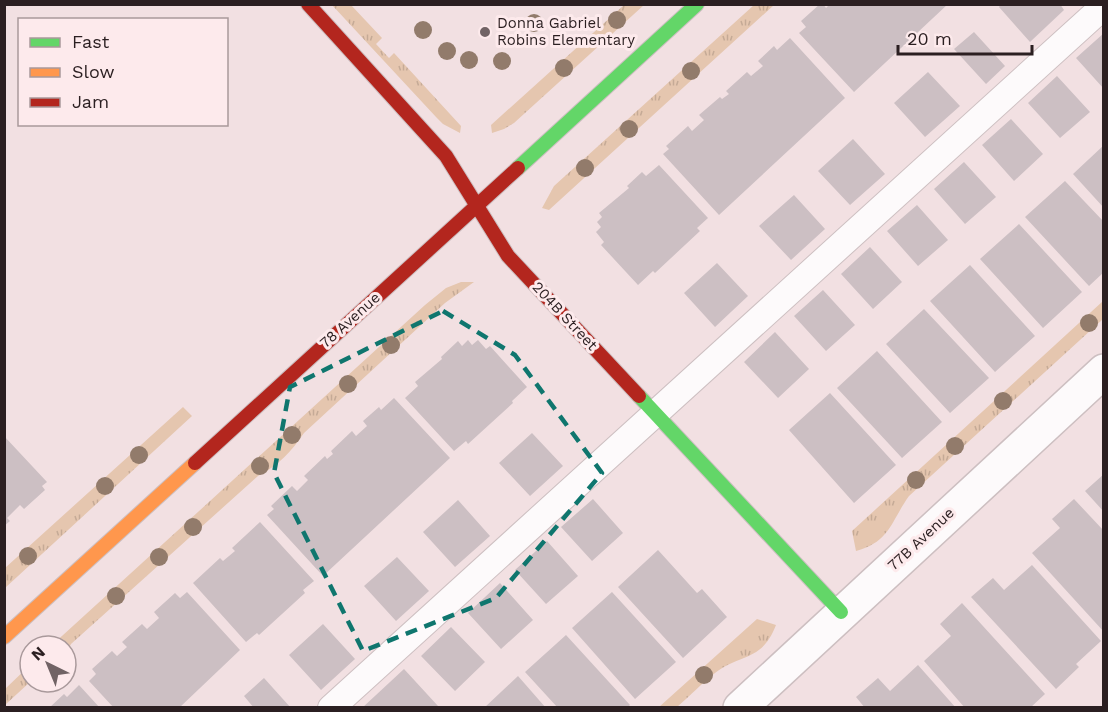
<svg xmlns="http://www.w3.org/2000/svg" width="1108" height="712" font-family="'Work Sans',sans-serif">
<style>
.grass{fill:url(#grass-tufts)}
.building{fill:#ccbfc3}
.lines{fill:none;stroke-linecap:round;stroke-linejoin:round}
.lane-casing{stroke:#cdbfc1;stroke-width:28}
.street-casing{stroke:#cdbfc1;stroke-width:36}
.fast-casing{stroke:#cdbfc1;stroke-width:16}
.slow-casing{stroke:#cdbfc1;stroke-width:16}
.jam-casing{stroke:#cdbfc1;stroke-width:16}
.lane{stroke:#fdfafb;stroke-width:26}
.street{stroke:#fdfafb;stroke-width:33}
.fast{stroke:#63d668;stroke-width:14}
.slow{stroke:#ff974d;stroke-width:14}
.jam{stroke:#b3261e;stroke-width:14}
.tree{fill:#927b6b}
.marked{fill:none;stroke:#0f766e;stroke-width:4.5;stroke-dasharray:12 8;stroke-linejoin:round}
.poi-dot{fill:#716365;stroke:#fdeaec;stroke-width:2}
.labels{text-anchor:middle;dominant-baseline:central;stroke-width:6;stroke-linejoin:round;paint-order:stroke}
.poi-label{font-size:15px;fill:#2b1f21;stroke:#fdeaec;text-anchor:start}
.street-label{font-size:15px;fill:#2b1f21;stroke:#fdeaec}
</style>
<defs>
<pattern id="grass-tufts" width="24" height="20" patternUnits="userSpaceOnUse" patternTransform="scale(1.5)"><rect width="24" height="20" fill="#e5c6af"/><path d="M3 7l-1-3M5 7V3M7 7l1-3M15 17l-1-3M17 17v-4M19 17l1-3" fill="none" stroke="#c5aa96"/></pattern>
</defs>
<rect width="100%" height="100%" fill="#f2e0e2"/>
<path class="grass" d="M332 5H351L382 38 376 44 389 58 394 53 461 126 460 133 443 124 436 117Z
M624 5H644L514 123 504 129 492 133 491 125Z
M754 5H774L549 210 542 208 554 186Z
M461 282H474L445 303 304 433C291 452 279 465 258 476L71 644 66 654V646H51L425 305 446 288Z
M1103 301V319L909 496C891 521 890 542 856 551L852 531Z
M183 407 192 416 5 588V568Z
M757 619 776 625C762 662 740 653 715 673 702 683 690 696 677 707H659Z
M30 665V682L5 705V689Z"/>
<path class="building" d="M820 4H823L826 8 830 4H948L854 92 799 33 806 27 801 21Z
M1001 4H1060L1064 10 1030 42 999 7Z
M974 32 1005 66 986 84 954 49Z
M1104 33V89L1076 58Z
M790 38 845 98 719 215 663 154 669 149 666 146 688 126 692 131 704 120 699 115 720 97 722 99 729 94 726 91 747 72 751 76 763 66 758 61 774 46 777 50Z
M928 72 960 106 925 137 894 103Z
M1057 76 1090 112 1060 138 1028 103Z
M1011 119 1043 154 1014 181 982 145Z
M853 139 885 174 850 205 818 171Z
M1104 145V208L1073 174Z
M964 162 996 197 965 224 934 189Z
M659 165 708 218 697 228 700 231 655 273 653 271 638 285 601 245 604 242 596 232 601 227 597 222 602 217 599 213 629 188 627 186 642 172 646 176Z
M1065 181 1104 222V272L1089 286 1025 217Z
M794 195 825 229 791 260 759 226Z
M917 205 948 240 918 266 887 231Z
M1019 224 1082 292 1043 328 980 259Z
M870 247 902 282 873 309 841 274Z
M717 263 748 296 715 327 684 293Z
M970 265 1035 336 995 372 930 301Z
M823 290 855 325 826 351 794 316Z
M924 309 989 378 950 413 886 344Z
M775 332 809 369 778 398 744 362Z
M468 340 472 345 478 340 486 349 490 346 527 387 512 401 513 403 468 444 466 441 454 451 405 398 418 386 415 382 442 359 441 357 458 341 462 346Z
M877 351 942 422 902 458 837 388Z
M830 393 896 465 854 503 789 430Z
M394 398 450 458 323 576 267 515 274 509 271 506 292 486 297 491 308 480 304 476 325 456 327 459 333 454 331 451 352 431 356 436 367 426 363 421 379 407 381 410Z
M532 433 563 466 530 496 499 463Z
M4 436 47 482 42 486 45 490 24 509 20 505 7 518 10 521 4 526Z
M1104 474V512L1085 491Z
M593 499 623 533 592 561 561 527Z
M1074 499 1104 531V632L1032 553 1060 528 1052 519Z
M458 500 490 536 455 567 423 532Z
M260 522 314 581 303 590 305 593 259 635 257 633 246 642 193 583 220 558 223 561 235 551 232 548Z
M547 541 578 576 546 604 515 570Z
M658 550 697 593 702 589 727 617 683 658 618 587Z
M397 557 429 591 396 621 364 586Z
M1032 565 1101 641 1076 664 1079 667 1056 689 971 597 993 578 1004 590Z
M500 583 533 620 501 649 468 613Z
M187 592 240 650 179 708H114L89 681 96 674 92 669 112 651 117 656 127 647 122 642 142 624 147 629 159 618 154 612 175 593 180 598Z
M612 592 676 662 635 699 572 628Z
M962 603 1045 694 1030 708H965L924 661 951 636 940 624Z
M323 624 355 659 321 690 289 655Z
M451 627 485 662 455 691 421 656Z
M566 635 630 705 627 708H558L525 672Z
M918 665 956 708H865L856 697 878 678 890 691Z
M404 669 438 706 437 708H362Z
M518 676 546 708H484Z
M264 678 291 708H254L244 696Z
M79 685 100 708H49L64 694 67 697Z"/>
<g class="lines">
<g class="lane-casing">
<path id="lane" d="M331 708 1104 6"/>
</g>
<g class="street-casing">
<path id="street" d="M740 708 1104 371"/>
</g>
<g class="fast-casing">
<path id="fast" d="M518 168 697 4
M639 396 841 612"/>
</g>
<g class="slow-casing">
<path id="slow" d="M4 637 195 463"/>
</g>
<g class="jam-casing">
<path id="jam" d="M308 4 446 156 508 256 639 396
M195 463 518 168"/>
</g>
<use href="#lane" class="lane"/>
<use href="#street" class="street"/>
<use href="#fast" class="fast"/>
<use href="#slow" class="slow"/>
<use href="#jam" class="jam"/>
</g>
<g class="tree">
<circle cx="617" cy="20" r="9"/>
<circle cx="534" cy="23" r="9"/>
<circle cx="423" cy="30" r="9"/>
<circle cx="447" cy="51" r="9"/>
<circle cx="469" cy="60" r="9"/>
<circle cx="502" cy="61" r="9"/>
<circle cx="564" cy="68" r="9"/>
<circle cx="691" cy="71" r="9"/>
<circle cx="629" cy="129" r="9"/>
<circle cx="585" cy="168" r="9"/>
<circle cx="1089" cy="323" r="9"/>
<circle cx="391" cy="345" r="9"/>
<circle cx="348" cy="384" r="9"/>
<circle cx="1003" cy="401" r="9"/>
<circle cx="292" cy="435" r="9"/>
<circle cx="955" cy="446" r="9"/>
<circle cx="139" cy="455" r="9"/>
<circle cx="260" cy="466" r="9"/>
<circle cx="916" cy="480" r="9"/>
<circle cx="105" cy="486" r="9"/>
<circle cx="193" cy="527" r="9"/>
<circle cx="28" cy="556" r="9"/>
<circle cx="159" cy="557" r="9"/>
<circle cx="116" cy="596" r="9"/>
<circle cx="704" cy="675" r="9"/>
</g>
<path class="marked" d="M443 311 515 355 602 473 496 598 363 651 274 473 290 387Z"/>
<circle class="poi-dot" cx="485" cy="32" r="6"/>
<g class="labels">
<g class="poi-label">
<text x="497" y="23">Donna Gabriel<tspan x="497" dy="17">Robins Elementary</tspan></text>
</g>
<g class="street-label">
<text transform="translate(565 316) rotate(47)">204B Street</text>
<text transform="translate(350 320) rotate(-42)">78 Avenue</text>
<text transform="translate(921 539) rotate(-43)">77B Avenue</text>
</g>
</g>
<rect width="1108" height="712" fill="none" stroke="#2b1f21" stroke-width="12"/>
<rect x="18" y="18" width="210" height="108" fill="#fdeaec" stroke="#a9999b" stroke-width="1.5"/>
<rect x="30" y="38" width="30" height="9" fill="#63d668" stroke="#a9999b" stroke-width="1.5"/>
<text x="72" y="48" font-size="18" fill="#2b1f21">Fast</text>
<rect x="30" y="68" width="30" height="9" fill="#ff974d" stroke="#a9999b" stroke-width="1.5"/>
<text x="72" y="78" font-size="18" fill="#2b1f21">Slow</text>
<rect x="30" y="98" width="30" height="9" fill="#b3261e" stroke="#a9999b" stroke-width="1.5"/>
<text x="72" y="108" font-size="18" fill="#2b1f21">Jam</text>
<g transform="translate(48 664) rotate(317)"><circle r="28" fill="#fdeaec" stroke="#a9999b" stroke-width="1.5"/>
<path d="M0-4.5L10 22L0 15L-10 22Z" fill="#716365"/>
<text y="-9" font-size="16" font-weight="bold" text-anchor="middle" fill="#2b1f21">N</text>
</g>
<path d="M898 45v9h134v-9" fill="none" stroke="#2b1f21" stroke-width="3"/>
<text x="907" y="45" font-size="18" fill="#2b1f21" stroke="#fdeaec" stroke-width="4.5" paint-order="stroke">20 m</text>
</svg>
